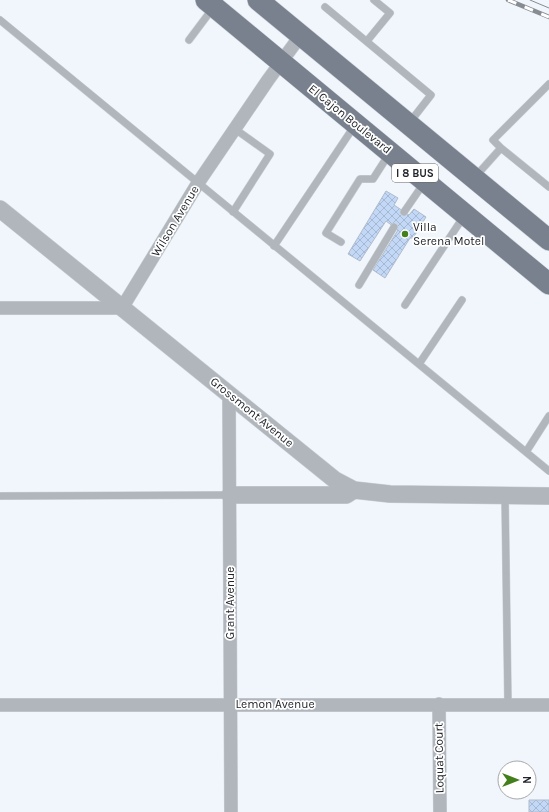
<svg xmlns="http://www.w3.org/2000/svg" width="549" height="812" font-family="Karla,sans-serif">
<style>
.building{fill:url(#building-cross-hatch);stroke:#b0bbcb}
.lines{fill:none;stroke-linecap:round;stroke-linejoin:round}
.service-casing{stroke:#ccd0d6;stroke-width:8}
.minor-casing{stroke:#ccd0d6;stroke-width:14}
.tertiary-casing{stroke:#ccd0d6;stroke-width:18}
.primary-casing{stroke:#ccd0d6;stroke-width:22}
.service{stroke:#b1b6bd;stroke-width:7}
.minor{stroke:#b1b6bd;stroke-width:13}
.tertiary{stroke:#b1b6bd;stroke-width:17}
.primary{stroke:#78818d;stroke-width:21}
.tram{stroke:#878b92;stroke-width:1}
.rail-casing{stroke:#878b92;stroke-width:4.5}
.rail{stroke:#fff;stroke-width:3;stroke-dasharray:9;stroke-linecap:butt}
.poi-dot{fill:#437f1b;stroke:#fff;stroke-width:1.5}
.labels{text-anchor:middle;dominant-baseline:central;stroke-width:3.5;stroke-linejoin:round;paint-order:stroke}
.shield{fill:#fff;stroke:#64666b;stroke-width:1}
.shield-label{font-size:11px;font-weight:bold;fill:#21252b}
.street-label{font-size:12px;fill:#21252b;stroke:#fff}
.poi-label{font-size:12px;fill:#21252b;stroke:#fff;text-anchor:start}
</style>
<defs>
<pattern id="building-cross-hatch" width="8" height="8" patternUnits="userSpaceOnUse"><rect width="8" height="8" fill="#c2d8f6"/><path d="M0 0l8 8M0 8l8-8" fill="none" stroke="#a6b9d3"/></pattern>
</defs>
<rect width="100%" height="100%" fill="#f1f5fc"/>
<path class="building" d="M386 191 398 198 394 205 409 215 414 209 426 217 413 238H410L385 278 373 270 398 230 386 221 360 261 348 254Z
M529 800H549V812H529Z"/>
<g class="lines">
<g class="service-casing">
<path id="service" d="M325 7 431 95 410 122
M0 20 549 471
M189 40 213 8
M367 41 390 13 374 0
M501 148 549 187
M475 177 501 148 493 140 549 84
M233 212 270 154 235 129
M404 212 424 183
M341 242 326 233 360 179H373L389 154
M274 246 355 125
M359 285 394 227
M405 305 464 216
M419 364 462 300
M526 452 549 416
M0 496 230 495
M505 496 508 705"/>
</g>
<g class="minor-casing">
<path id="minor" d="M0 308H122L198 183 268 80 301 35
M229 395 231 812
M439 704 440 812
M0 705H549"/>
</g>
<g class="tertiary-casing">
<path id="tertiary" d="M0 209 335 480 354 490 390 494 549 496
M230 495H346L354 490"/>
</g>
<g class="primary-casing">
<path id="primary" d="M206 0 549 284
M258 0 549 240"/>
</g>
<use href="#service" class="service"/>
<use href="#minor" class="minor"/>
<use href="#tertiary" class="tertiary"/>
<use href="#primary" class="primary"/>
<path class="tram" d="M530 0 549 8"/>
<g class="rail-casing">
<path id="rail" d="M508 0 549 17"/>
</g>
<use href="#rail" class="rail"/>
</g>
<circle class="poi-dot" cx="405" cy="234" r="4"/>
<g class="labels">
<rect class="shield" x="392" y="164" width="46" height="18" rx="3"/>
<g class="shield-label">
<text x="415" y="173">I 8 BUS</text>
</g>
<g class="street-label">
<text transform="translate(350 119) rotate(39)">El Cajon Boulevard</text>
<text transform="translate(175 221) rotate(-59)">Wilson Avenue</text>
<text transform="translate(252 412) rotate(39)">Grossmont Avenue</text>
<text transform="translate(230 603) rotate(-90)">Grant Avenue</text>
<text x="275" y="704">Lemon Avenue</text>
<text transform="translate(439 758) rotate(-91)">Loquat Court</text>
</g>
<g class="poi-label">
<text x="413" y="227">Villa<tspan x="413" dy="14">Serena Motel</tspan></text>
</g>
</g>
<g transform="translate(517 780) rotate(90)"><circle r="19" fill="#ffffff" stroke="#a6a8aa"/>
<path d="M0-3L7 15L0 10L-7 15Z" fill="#437f1b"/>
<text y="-6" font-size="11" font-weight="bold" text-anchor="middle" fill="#21252b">N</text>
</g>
</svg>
